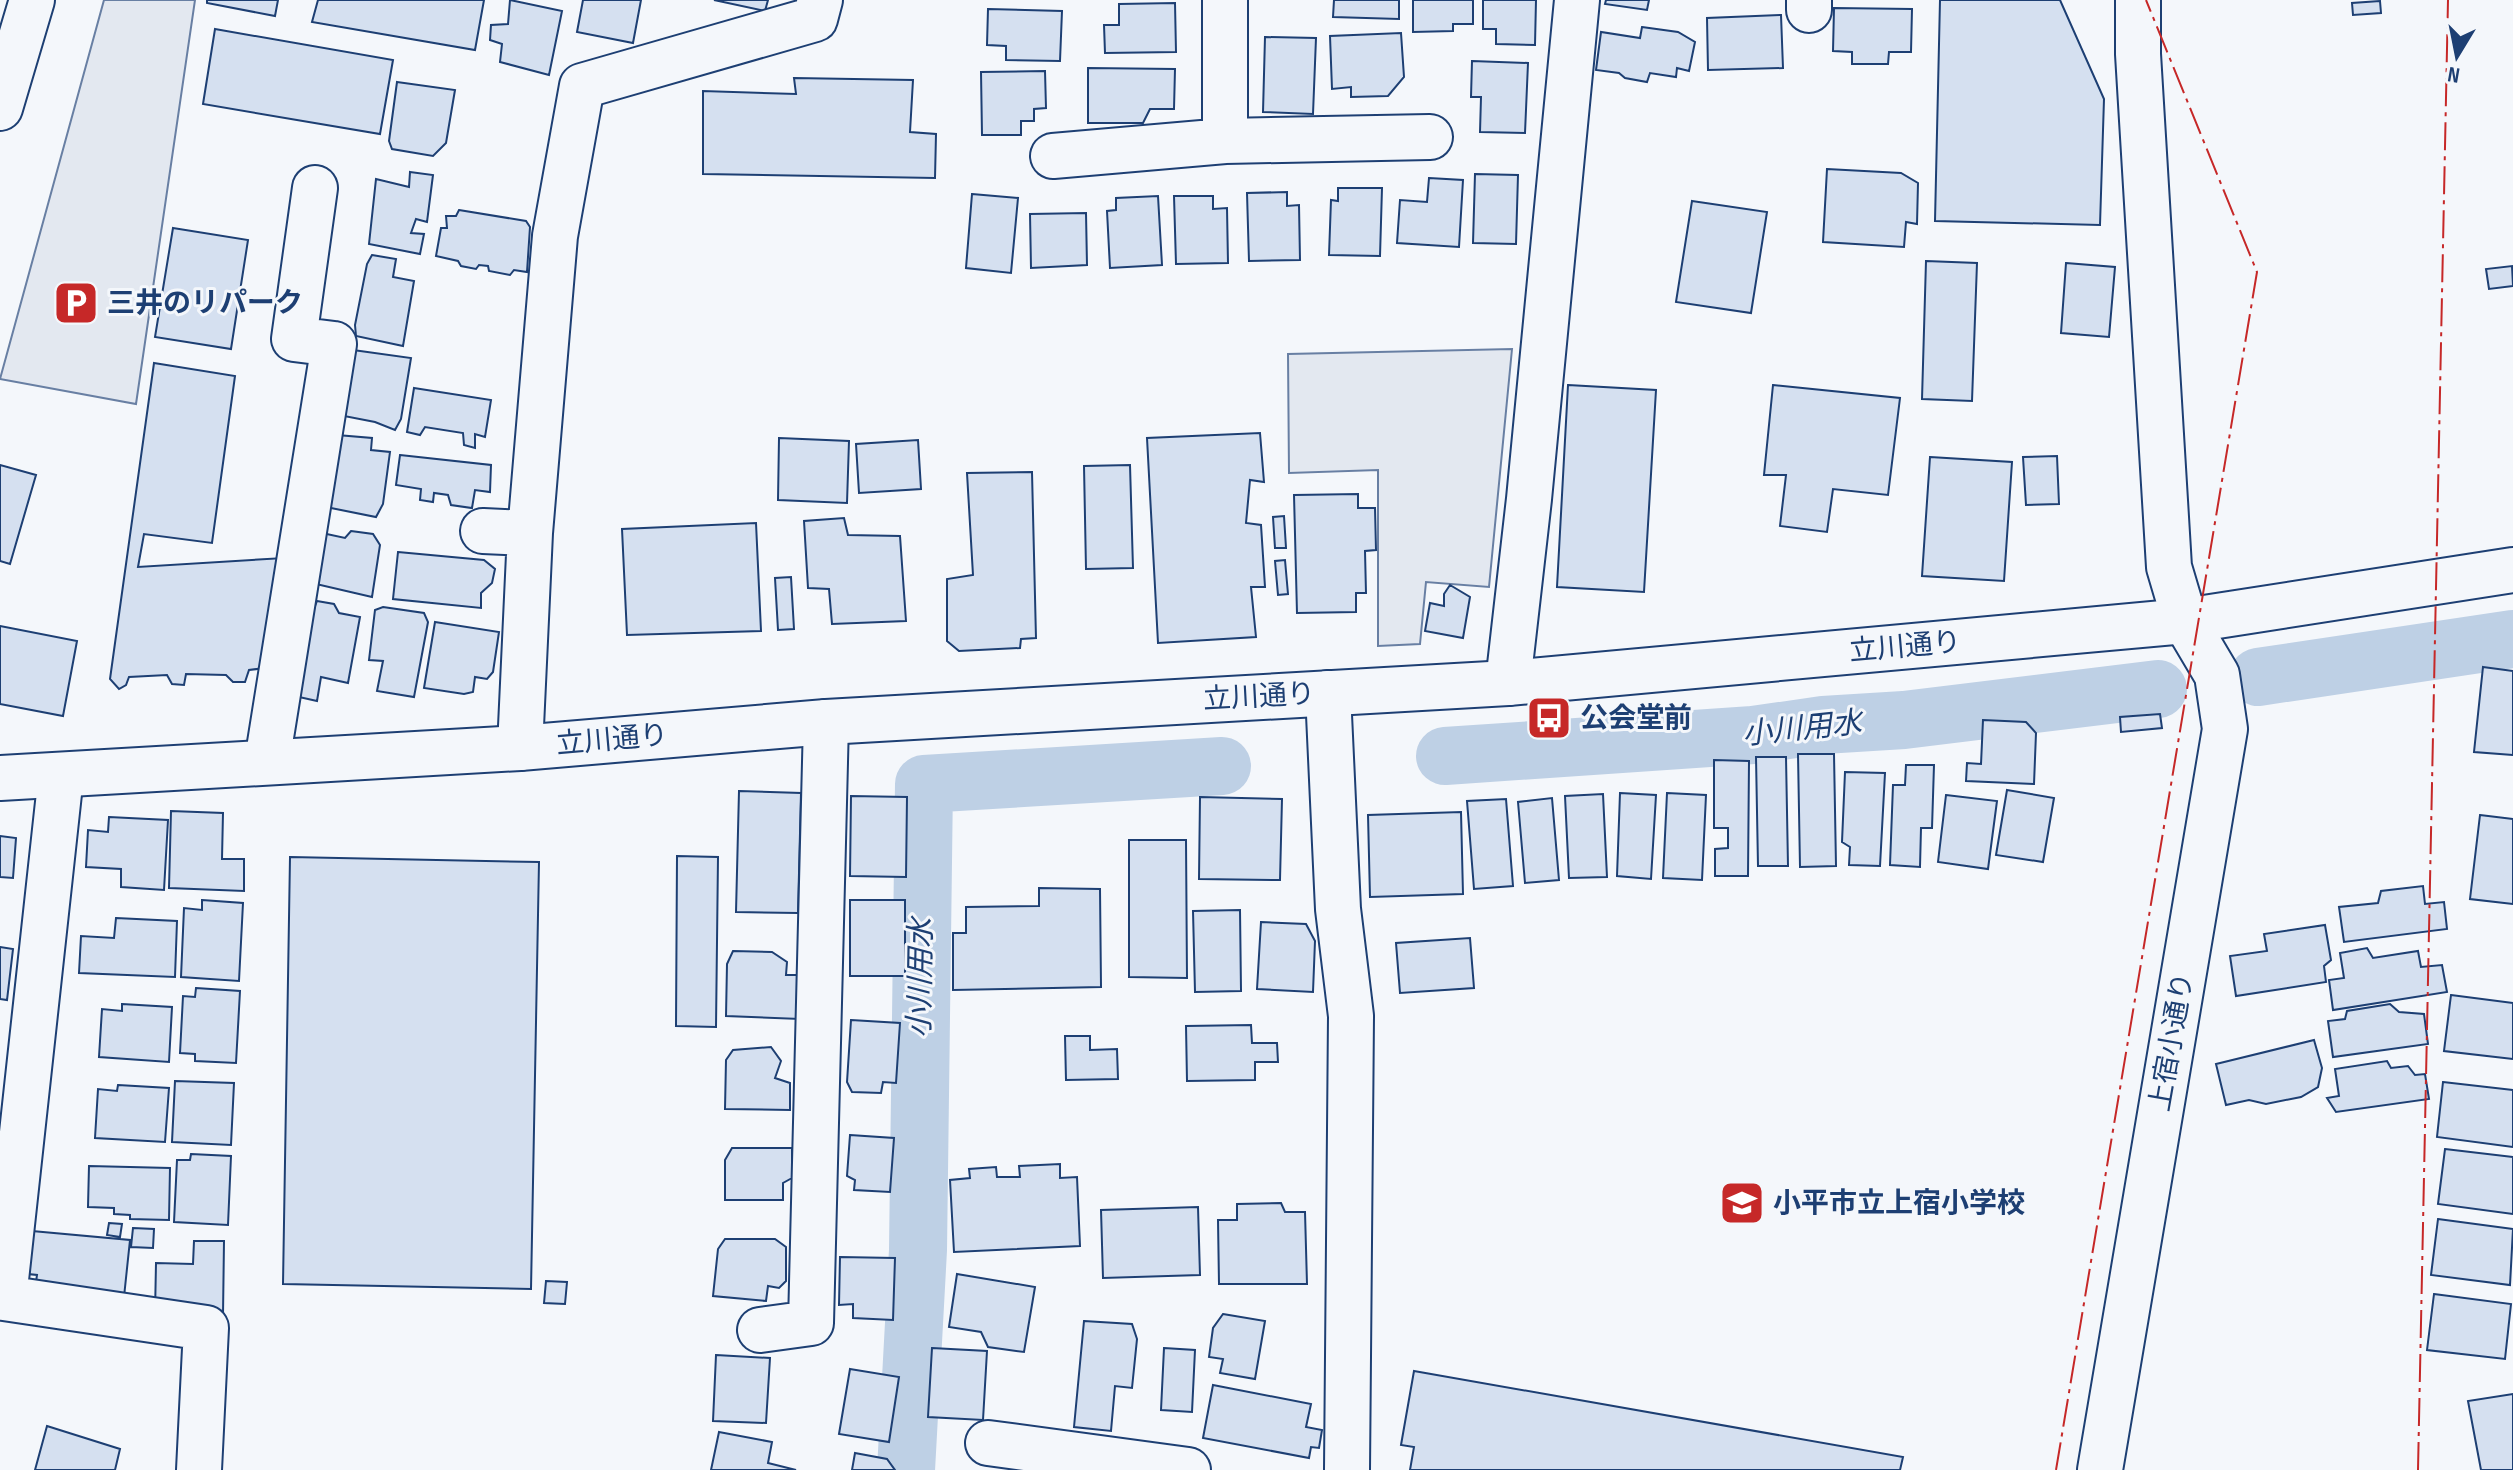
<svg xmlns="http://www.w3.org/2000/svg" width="2513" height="1470" font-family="'Sofia Sans Condensed','Noto Sans JP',sans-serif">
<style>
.parking{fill:#e3e8f0;stroke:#687fa3;stroke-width:2}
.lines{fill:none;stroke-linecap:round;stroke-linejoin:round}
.canal{stroke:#bed0e5;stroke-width:58}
.building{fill:#d5e0f0;stroke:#1d3f73;stroke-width:2}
.minor-casing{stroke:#1d3f73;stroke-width:48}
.major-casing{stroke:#1d3f73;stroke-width:48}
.minor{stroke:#f4f7fb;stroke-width:44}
.major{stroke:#f4f7fb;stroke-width:44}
.power{stroke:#c62828;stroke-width:2;stroke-dasharray:28 6 4 6;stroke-linecap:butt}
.labels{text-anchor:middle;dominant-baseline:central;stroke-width:6;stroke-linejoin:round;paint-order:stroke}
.poi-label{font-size:28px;font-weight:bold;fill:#1d3f73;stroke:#f4f7fb;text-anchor:start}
.street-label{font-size:28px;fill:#1d3f73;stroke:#f4f7fb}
.water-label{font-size:30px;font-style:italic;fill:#1d3f73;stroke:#f4f7fb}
</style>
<rect width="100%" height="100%" fill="#f4f7fb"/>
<path class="parking" d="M104 0H195L136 404 0 379Z
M1512 349 1489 587 1426 582 1420 644 1378 646V470L1289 473 1288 354Z"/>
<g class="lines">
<path class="canal" d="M2258 677 2513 639
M1445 756 1753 735 1823 725 1904 720 2158 689
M906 1470 918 1250 924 784 1222 766"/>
</g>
<path class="building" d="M207 0H278L275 16 207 3Z
M318 0H484L475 50 312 22Z
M510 0 562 11 549 75 500 62 502 44 490 40 491 25 508 24Z
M583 0H641L633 43 577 32Z
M714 0H768L765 11Z
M1334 0H1399V19L1333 17Z
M1413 0H1473V24H1453V31L1413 32Z
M1483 0H1536L1535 45 1496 44V29H1483Z
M1606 0H1649L1647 10 1605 4Z
M1940 0H2060L2104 99 2100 225 1935 221Z
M2380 1 2381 13 2353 15 2352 3Z
M1175 3 1176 52 1105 53 1104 25H1119V4Z
M1834 8 1912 9 1911 52H1889L1888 64H1852V52L1833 51Z
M988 9 1062 11 1060 61 1006 60V46L987 45Z
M1781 15 1783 68 1708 70 1707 18Z
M1642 27 1678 32 1695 42 1689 71 1677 68 1676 77 1650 73 1647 82 1625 78 1619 73 1596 70 1601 32 1640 38Z
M215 29 393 60 380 134 203 104Z
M1401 33 1404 77 1388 96 1351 97V87L1332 89 1330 36Z
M1265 37 1316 38 1313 114 1263 112Z
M1472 61 1528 63 1525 133 1480 132 1481 97H1471Z
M1088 68 1175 69 1174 109H1150L1143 123H1088Z
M1045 71 1046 108 1034 109V121H1021V135H982L981 72Z
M794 78 913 80 910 132 936 134 935 178 703 174V91L796 94Z
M397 82 455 90 446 143 433 156 392 149 389 141Z
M1827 169 1901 173 1918 183 1917 224 1906 222 1904 247 1823 242Z
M410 172 433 175 427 222 416 219 411 233 424 234 420 254 369 244 376 179 409 187Z
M1475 174 1518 175 1516 244 1473 243Z
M1429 178 1463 180 1459 247 1397 243 1400 200 1427 202Z
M1338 188H1382L1380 256 1329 255 1331 200 1338 201Z
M1287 192V206L1299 205 1300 260 1249 261 1247 193Z
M972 194 1018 198 1011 273 966 268Z
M1158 196 1162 265 1110 268 1107 211 1116 210V198Z
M1174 196H1213V209L1227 208 1228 263 1176 264Z
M1692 201 1767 212 1751 313 1676 302Z
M459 210 526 221 530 227 527 272 514 270 510 275 489 271 488 266 479 265 476 269 461 266 458 261 436 256 441 228H447L446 216H456Z
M1086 213 1087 265 1031 268 1030 214Z
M173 228 248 240 231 349 155 337Z
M372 255 396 259 393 277 414 281 403 346 356 336 355 325 367 264Z
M1926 261 1977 263 1972 401 1922 399Z
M2066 263 2115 267 2109 337 2061 333Z
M2512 266 2513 286 2489 289 2486 269Z
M353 350 411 358 401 419 395 430 375 422 344 416Z
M154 363 235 376 212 543 144 534 138 567 284 558 265 668 249 670 245 682H233L226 675 186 674 184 685 172 684 167 675 129 677 126 685 119 689 110 679Z
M1568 385 1656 390 1644 592 1557 587Z
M1773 385 1900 398 1888 495 1833 489 1827 532 1780 526 1786 475H1764Z
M414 388 491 400 485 437 475 434V448L464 445 463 433 425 427 420 435 407 432Z
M1260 433 1264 482 1250 480 1246 523 1261 525 1265 587H1251L1256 637 1158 643 1147 438Z
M337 435 372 438 371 450 390 452 383 504 376 517 326 507Z
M779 438 849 441 847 503 778 500Z
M918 440 921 489 859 493 856 444Z
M400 455 491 465 490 492 475 490 472 508 451 505 448 495 434 493 433 502 420 500 421 489 396 485Z
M2057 456 2059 504 2026 505 2023 457Z
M1930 457 2012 462 2004 581 1922 576Z
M0 465 36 475 10 564 0 561Z
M1130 465 1133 568 1086 569 1084 466Z
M1032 472 1036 638 1021 639 1020 648 959 651 947 641V579L973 575 967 473Z
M1358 494V508H1375L1376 550 1365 551 1366 593H1356V612L1297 613 1294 495Z
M1284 516 1286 548H1275L1273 517Z
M844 518 848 535 900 536 906 621 832 624 829 589 808 588 804 521Z
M756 523 761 631 627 635 622 529Z
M351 531 373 534 380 545 372 597 316 584 322 533 345 538Z
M398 552 484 560 495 569 492 583 481 593V608L393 599Z
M1285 560 1288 594 1278 595 1275 561Z
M791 577 794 629 778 630 775 578Z
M1450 585 1470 597 1463 638 1425 631 1430 603 1444 606V594Z
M317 601 334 604 339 613 360 617 348 683 321 677 317 701 299 697 313 611Z
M383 607 424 613 428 622 414 697 377 691 383 661 369 660 375 610Z
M435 622 499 632 493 672 487 679 475 677 473 692 464 694 424 688Z
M0 626 77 641 63 716 0 704Z
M2483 667 2513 671V755L2474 752Z
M2160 714 2162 728 2121 732 2120 717Z
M1983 720 2026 722 2036 733 2034 784 1966 781 1967 763 1981 764Z
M1798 754H1834L1836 866 1800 867Z
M1756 757H1786L1788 866H1758Z
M1714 760 1749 761 1748 876H1715V849L1728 848V828H1714Z
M1906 765H1934L1932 828H1921L1920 867 1890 865 1893 785H1905Z
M1845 772 1885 773 1880 866 1849 865 1850 847 1842 842Z
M2007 790 2054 798 2043 862 1996 855Z
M739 791 801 793 798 913 736 912Z
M1620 793 1656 795 1651 879 1617 876Z
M1667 793 1706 795 1702 880 1663 878Z
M1603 794 1607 877 1569 878 1565 796Z
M1946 795 1997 801 1988 869 1938 862Z
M851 796 907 797 906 877 850 876Z
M1200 797 1282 799 1280 880 1199 879Z
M1552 798 1559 880 1525 883 1518 802Z
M1506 799 1513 886 1474 889 1467 801Z
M171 811 223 813 222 859H244V891L169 888Z
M1461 812 1463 894 1370 897 1368 815Z
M2480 815 2513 819V904L2470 899Z
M109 817 168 820 164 890 121 887V869L86 867 88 830 108 832Z
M0 836 16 838 13 878 0 877Z
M1129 840H1186L1187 978 1129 977Z
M677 856 718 857 716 1027 676 1026Z
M290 857 539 862 531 1289 283 1284Z
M2423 886 2425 904 2444 902 2447 929 2344 942 2339 907 2378 903 2381 891Z
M1039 888 1100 889 1101 987 953 990V933H966V907L1039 906Z
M202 900 243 903 239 981 181 977 184 908 202 910Z
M850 900H905V976H850Z
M1240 910 1241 991 1195 992 1193 911Z
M116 918 177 921 175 977 79 973 81 936 114 938Z
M1261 922 1306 924 1315 941 1313 992 1257 989Z
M2325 925 2331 960 2324 966 2326 982 2236 996 2230 956 2267 951 2264 934Z
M1470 938 1474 988 1400 993 1396 943Z
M0 947 13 949 7 1000 0 999Z
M2367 948 2373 958 2418 951 2421 967 2442 965 2447 992 2333 1010 2329 980 2344 978 2340 953Z
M733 951 772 952 787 962 786 975H801L800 1019 726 1016 727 964Z
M196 988 240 991 236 1063 195 1061V1054L180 1053 183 996 195 997Z
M2451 995 2513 1003V1059L2444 1051Z
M122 1004 172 1007 169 1062 99 1057 102 1009 122 1011Z
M2390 1004 2399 1012 2424 1014 2428 1044 2333 1057 2328 1021 2345 1019 2347 1011Z
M851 1020 900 1023 896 1083 883 1082 881 1093 852 1092 847 1082Z
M1251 1025 1252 1043H1277L1278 1062H1255V1080L1187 1081 1186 1026Z
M1065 1036H1090V1050L1117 1049 1118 1079 1066 1080Z
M2314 1040 2322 1068 2318 1087 2301 1097 2266 1104 2249 1100 2226 1105 2216 1064Z
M771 1047 781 1061 775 1078 790 1083V1110L725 1109 726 1060 733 1050Z
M2387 1061 2391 1068 2408 1066 2415 1075 2425 1074 2429 1099 2336 1112 2327 1098 2339 1096 2335 1069Z
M175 1081 234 1083 231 1145 172 1142Z
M2443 1082 2513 1090V1147L2437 1137Z
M118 1085 169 1088 165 1142 95 1138 98 1089 117 1091Z
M850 1135 894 1138 890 1192 854 1190 855 1180 847 1176Z
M732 1148H792V1178L783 1183V1200H725V1160Z
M2445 1149 2513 1157V1214L2438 1204Z
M191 1154 231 1156 228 1225 174 1222 177 1160H190Z
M1060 1164V1178L1077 1177 1080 1246 954 1252 950 1180 970 1178 969 1169 996 1167 997 1177H1020L1019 1166Z
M89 1166 170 1168 169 1220 130 1219V1215L114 1214V1208L88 1207Z
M1281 1203 1285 1212H1305L1307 1284H1219L1218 1220H1237V1204Z
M1198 1207 1200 1275 1103 1278 1101 1210Z
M2438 1219 2513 1229 2510 1285 2431 1275Z
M109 1223 122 1224 120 1237 107 1235Z
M133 1228 154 1229 153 1248 131 1247Z
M32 1231 130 1240 124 1297 35 1289 37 1275 28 1274Z
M725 1239H775L786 1247V1281L779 1288 768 1286 766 1301 713 1296 718 1249Z
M194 1241H224L223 1315 155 1314 156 1263 193 1264Z
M840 1257 895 1258 893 1320 853 1318V1304L839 1305Z
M957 1274 1035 1287 1024 1352 988 1347 981 1332 949 1327Z
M546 1281 567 1282 565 1304 544 1303Z
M2434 1294 2511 1304 2505 1359 2427 1350Z
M1223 1314 1265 1321 1255 1379 1220 1373 1223 1359 1209 1357 1213 1328Z
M1084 1321 1132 1324 1137 1339 1132 1388 1115 1386 1111 1431 1074 1427Z
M932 1348 987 1351 983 1420 928 1417Z
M1164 1348 1195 1350 1192 1412 1161 1410Z
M716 1355 770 1358 766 1423 713 1421Z
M850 1369 899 1377 889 1442 839 1434Z
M1414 1371 1903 1457 1900 1470H1410L1414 1447 1401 1445Z
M1213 1385 1311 1404 1306 1427 1322 1430 1319 1448 1311 1447 1309 1458 1203 1438Z
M2513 1394V1470H2481L2468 1401Z
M47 1426 120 1449 115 1470H35Z
M719 1432 772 1442 768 1463 796 1470H711Z
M855 1453 887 1459 895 1470H852Z"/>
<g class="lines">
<g class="minor-casing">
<path id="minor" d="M1809 10V0
M0 108 32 0
M1225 141V0
M1053 156 1225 141 1430 137
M483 531 530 533
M1508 683 1529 499 1577 0
M1328 693 1338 909 1351 1016 1347 1470
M520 748 530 533 555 236 582 86 815 19 820 0
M267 762 334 344 294 339 315 188
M61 775 4 1298 206 1328 199 1470
M760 1330 811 1323 826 722
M988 1443 1188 1470
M2100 1470 2225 729 2217 675 2185 621 2169 567 2138 54V0"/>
</g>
<g class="major-casing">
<path id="major" d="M0 778 520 748 826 722 1508 683 2185 621 2513 570"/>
</g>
<use href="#minor" class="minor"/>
<use href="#major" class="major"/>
<path class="power" d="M2056 1470 2257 272 2146 0
M2418 1470 2448 0"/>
</g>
<defs>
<g id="parking-square" transform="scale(2.3)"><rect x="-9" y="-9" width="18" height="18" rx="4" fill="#c62828" stroke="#f4f7fb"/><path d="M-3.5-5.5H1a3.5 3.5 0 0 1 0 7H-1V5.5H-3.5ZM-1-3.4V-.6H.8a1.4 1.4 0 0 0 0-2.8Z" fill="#fff"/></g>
<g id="bus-square" transform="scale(2.3)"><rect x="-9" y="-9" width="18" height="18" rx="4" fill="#c62828" stroke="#f4f7fb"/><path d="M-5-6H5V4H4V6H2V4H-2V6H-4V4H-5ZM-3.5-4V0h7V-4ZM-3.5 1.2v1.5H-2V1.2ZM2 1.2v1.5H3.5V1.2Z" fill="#fff"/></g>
<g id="school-square" transform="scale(2.3)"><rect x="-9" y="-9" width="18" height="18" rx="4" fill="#c62828" stroke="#f4f7fb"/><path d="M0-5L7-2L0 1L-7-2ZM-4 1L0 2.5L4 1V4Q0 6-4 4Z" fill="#fff"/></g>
</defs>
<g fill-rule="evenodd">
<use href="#parking-square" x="76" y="303"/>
<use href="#bus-square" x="1549" y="718"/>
<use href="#school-square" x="1742" y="1203"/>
</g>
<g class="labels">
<g class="poi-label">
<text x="107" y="303">三井のリパーク</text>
<text x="1580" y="718">公会堂前</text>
<text x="1773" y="1203">小平市立上宿小学校</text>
</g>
<g class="street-label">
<text transform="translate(1905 647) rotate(-5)">立川通り</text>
<text transform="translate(1259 697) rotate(-3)">立川通り</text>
<text transform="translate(612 740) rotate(-5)">立川通り</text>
<text transform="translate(2172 1042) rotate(-80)">上宿小通り</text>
</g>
<g class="water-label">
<text transform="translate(1802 729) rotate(-6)">小川用水</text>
<text transform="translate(921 978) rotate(-89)">小川用水</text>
</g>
</g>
<g transform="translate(2457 56) rotate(190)" stroke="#f4f7fb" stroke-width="6" paint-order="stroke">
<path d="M0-6L14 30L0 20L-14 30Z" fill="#1d3f73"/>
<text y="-12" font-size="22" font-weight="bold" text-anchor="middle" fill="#1d3f73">N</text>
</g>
</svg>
